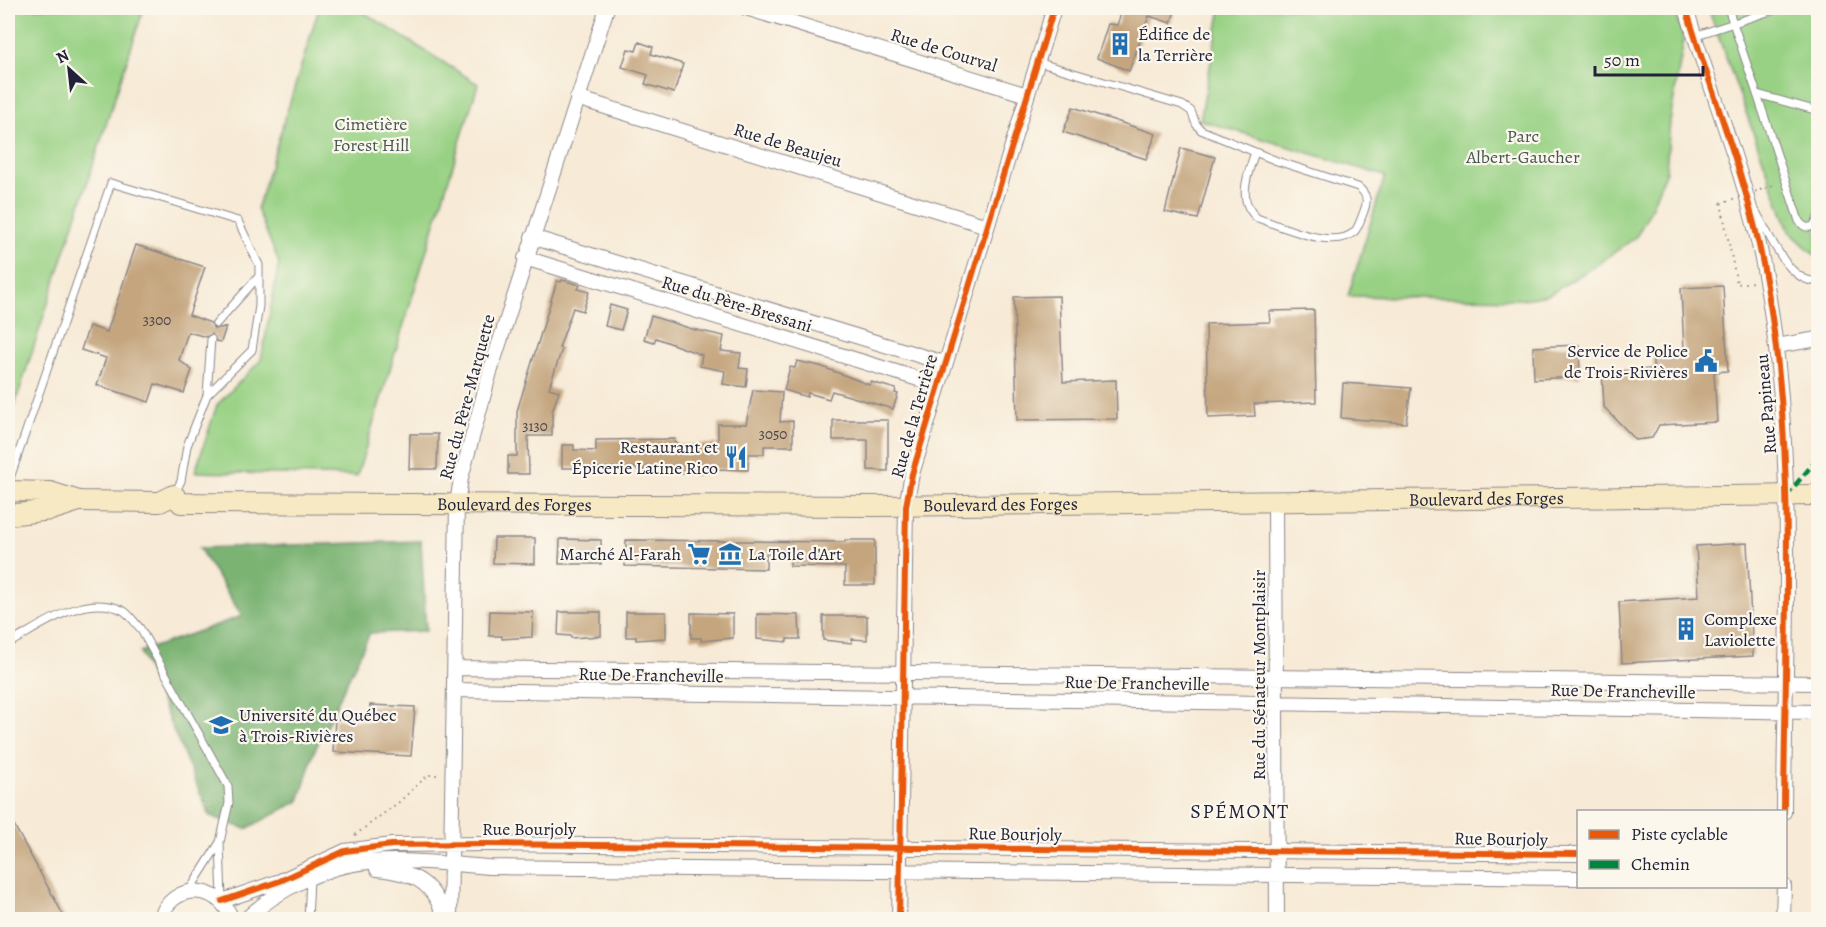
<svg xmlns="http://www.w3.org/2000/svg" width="1826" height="927" font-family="Alegreya,serif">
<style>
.green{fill:#98d184;stroke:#5d7a60;stroke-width:1.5}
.forest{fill:#7ab372;stroke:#4e6a56;stroke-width:1.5}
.building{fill:#c4a57e}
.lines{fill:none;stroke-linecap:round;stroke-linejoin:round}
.service-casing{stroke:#8c8688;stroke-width:9}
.minor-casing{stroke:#8c8688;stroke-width:16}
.secondary-casing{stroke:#8c8688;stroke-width:22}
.path{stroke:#8c8688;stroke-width:2;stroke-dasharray:1.5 4.5;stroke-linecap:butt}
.service{stroke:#fff;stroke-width:7}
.minor{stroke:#fff;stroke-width:14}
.secondary{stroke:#f7e9c3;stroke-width:20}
.path-bridge{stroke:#8c8688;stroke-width:2;stroke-dasharray:1.5 4.5;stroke-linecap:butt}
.quiet{stroke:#00873e;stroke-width:4.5;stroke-dasharray:9 4.5;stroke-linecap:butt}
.cycleway-casing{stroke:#fbf7ec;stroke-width:10}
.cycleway{stroke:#e8590c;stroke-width:6}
.labels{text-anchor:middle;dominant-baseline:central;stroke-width:4.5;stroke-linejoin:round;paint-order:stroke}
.number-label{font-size:15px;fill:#4a434c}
.poi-label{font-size:18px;fill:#22223b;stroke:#fbf7ec;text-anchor:start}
.street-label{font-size:18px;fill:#22223b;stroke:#fbf7ec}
.park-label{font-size:18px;fill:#455751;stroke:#fbf7ec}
.neighbourhood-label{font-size:20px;letter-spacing:1.5px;fill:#22223b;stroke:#fbf7ec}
</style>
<rect width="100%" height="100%" fill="#fbf7ec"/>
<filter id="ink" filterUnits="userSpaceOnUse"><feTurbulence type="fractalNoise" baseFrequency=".0167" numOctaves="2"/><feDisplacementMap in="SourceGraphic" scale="12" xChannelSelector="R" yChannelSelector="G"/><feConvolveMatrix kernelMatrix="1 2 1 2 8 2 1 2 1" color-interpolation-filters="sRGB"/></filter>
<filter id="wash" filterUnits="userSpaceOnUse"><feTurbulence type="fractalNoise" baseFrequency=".008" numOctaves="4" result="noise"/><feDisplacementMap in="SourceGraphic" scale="24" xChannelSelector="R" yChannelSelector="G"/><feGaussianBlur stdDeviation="1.35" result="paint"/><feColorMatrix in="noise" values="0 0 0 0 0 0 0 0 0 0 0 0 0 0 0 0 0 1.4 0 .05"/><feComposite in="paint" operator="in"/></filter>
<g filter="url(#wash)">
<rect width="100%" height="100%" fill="#f7ead6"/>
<path class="green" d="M8 8H144L8 426Z
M319 8H357L478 84 357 476 195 472 217 405 261 360 279 263 257 209Z
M1221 8H1673L1684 39 1670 121 1666 171 1649 213 1636 237 1601 262 1548 295 1523 299 1348 296 1385 176 1200 120Z
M1708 8H1818L1817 257 1789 231Z"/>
<path class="forest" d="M421 541 426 631 370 633 314 752 299 801 246 829 210 816 140 652 242 616 199 548Z"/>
<g id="blocks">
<path class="building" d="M1123 8H1176L1171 23 1149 16 1129 71 1097 58 1108 24 1117 25Z
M639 42 653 47 651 54 683 64 674 93 645 84 648 75 622 67 628 49 636 51Z
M1073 107 1156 134 1146 159 1063 132Z
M1181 148 1215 157 1198 219 1165 212Z
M136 245 205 267 189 315 211 323 214 329 226 327 221 342 216 341 212 334 206 337 188 332 179 360 192 370 184 393 155 384 149 402 97 385 106 358 81 350 89 326 107 332Z
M562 280 580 285 578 289 589 292 583 311 573 308 559 348 562 349 549 388 559 391 552 412V436H528L529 474H508V456H517V411L557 281 561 282Z
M1723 286 1728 371 1714 372 1717 422 1659 425 1652 438 1636 440 1604 407 1602 372 1653 369V354L1684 351 1681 288Z
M1059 296 1063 382 1116 380 1117 419 1017 420 1014 297Z
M610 305 627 310 621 330 605 326Z
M1314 310 1316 402 1254 404 1255 416 1208 418 1206 324 1270 322 1269 311Z
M651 316 692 329 724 336 721 351 741 353 739 368 748 369 746 387 723 384 725 371 700 366 702 355 656 338 654 342 644 339Z
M1579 345 1580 377 1534 379 1533 347Z
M797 361 820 366 870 385 871 382 896 389 895 393 898 394 893 409 832 391 829 399 808 393 807 397 784 390 790 367 795 368Z
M1343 383 1411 388 1406 423 1341 418Z
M753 390 782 392 780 422 793 421V446H764V454H748V470L709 469V473H663V467L648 466 641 473 636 468H562V445H574V450L596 451V440L675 439 674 442 679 445 718 444V424H746Z
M833 420H888V471L868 470V440H833Z
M410 434H438L437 469H409Z
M494 538H535V564L493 563Z
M560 539 601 540V564H559Z
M626 540 845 542V540H875V585H845V567L790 566V554H766V569L625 566Z
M1747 543 1753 656 1622 663 1619 602 1699 597 1696 546Z
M490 611 533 612 532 637 502 639V636H489Z
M559 612H601V636L571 638V636L558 635Z
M626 612H666V638L636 640V637H626Z
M691 613 733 614V638L701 641V638H691Z
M757 614 799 615 800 639H787V642L757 639Z
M823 616H867V640L852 639V643L823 640Z
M370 705 415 707 411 756 333 752 335 719 369 721Z
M8 814 66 920H8Z"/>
</g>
</g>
<g filter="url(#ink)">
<use href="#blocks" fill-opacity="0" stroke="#8c8688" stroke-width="1.5"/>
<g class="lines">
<g class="service-casing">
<path id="service" d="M1728 8 1757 94 1818 111
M1694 36 1780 8
M1037 62 1182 105 1191 111 1196 124 1201 130 1277 161 1358 187C1367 194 1368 201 1364 211 1361 218 1359 227 1354 232 1333 251 1280 225 1257 218 1236 200 1248 174 1255 152
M1757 94 1799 221C1806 231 1815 228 1818 218
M1755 210C1769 233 1788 284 1818 281
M216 324 259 276
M207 395 211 339
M8 484 111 183 238 221 259 265V306L252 350 207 395 187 446 181 481 175 493
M8 644C41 626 85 591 124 611 130 615 135 623 140 628L228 786 229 803 220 842
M189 891 220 842 222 901
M308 920 310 879"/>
</g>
<g class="minor-casing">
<path id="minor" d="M746 8 1027 95
M1686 8C1711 93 1746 176 1763 264 1798 444 1785 629 1784 812
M577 98 987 226
M532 237 944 363
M525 258 938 385
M1776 346 1818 339
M1275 502 1277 920
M455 668 1818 683
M454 690 1818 712
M377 869C416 873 433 882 446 920
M222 901 280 881 345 851 392 845 486 844 1578 854
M160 920C171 881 220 883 232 920
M245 920C276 890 326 865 369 862 408 859 449 864 488 867L1578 878
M450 920 457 504 461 478 490 372 607 8
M899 920 906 506 912 474 1054 8
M1783 920 1784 886"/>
</g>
<g class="secondary-casing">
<g id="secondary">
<path id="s1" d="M8 491 50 492 79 501 160 502 174 495 181 503 879 506 1818 495"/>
<path d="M8 515 51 510 79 501"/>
</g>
</g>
<path class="path" d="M1760 190 1777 184
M1721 203 1737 284 1753 282
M355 835 399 802 428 775H438"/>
<use href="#service" class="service"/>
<use href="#minor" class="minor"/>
<use href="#secondary" class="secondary"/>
<path class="path-bridge" d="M1721 203 1760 190"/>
<path class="quiet" d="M1786 496 1813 464"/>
<g class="cycleway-casing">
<path id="cycleway" d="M1686 8C1711 93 1746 176 1763 264 1798 444 1785 629 1784 812
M222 901 280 881 345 851 392 845 486 844 1578 854
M899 920 906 506 912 474 1054 8"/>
</g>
<use href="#cycleway" class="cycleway"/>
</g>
</g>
<defs>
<g id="building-bare" transform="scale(1.8)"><path d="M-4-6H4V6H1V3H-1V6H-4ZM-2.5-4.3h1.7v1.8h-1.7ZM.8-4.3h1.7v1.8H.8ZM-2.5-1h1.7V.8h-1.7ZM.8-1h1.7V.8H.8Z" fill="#1f6fb2" stroke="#fbf7ec" stroke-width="2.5" paint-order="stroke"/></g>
<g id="civic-bare" transform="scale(1.8)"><path d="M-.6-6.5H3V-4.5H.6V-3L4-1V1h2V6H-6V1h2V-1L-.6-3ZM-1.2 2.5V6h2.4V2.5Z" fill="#1f6fb2" stroke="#fbf7ec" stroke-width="2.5" paint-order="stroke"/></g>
<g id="restaurant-bare" transform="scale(1.8)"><path d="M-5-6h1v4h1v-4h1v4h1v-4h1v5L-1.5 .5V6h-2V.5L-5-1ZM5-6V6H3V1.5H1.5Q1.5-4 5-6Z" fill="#1f6fb2" stroke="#fbf7ec" stroke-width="2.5" paint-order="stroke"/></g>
<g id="supermarket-bare" transform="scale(1.8)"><path d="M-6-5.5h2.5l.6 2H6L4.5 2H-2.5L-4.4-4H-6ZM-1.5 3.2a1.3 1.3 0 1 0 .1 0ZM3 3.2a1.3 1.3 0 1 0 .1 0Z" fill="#1f6fb2" stroke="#fbf7ec" stroke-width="2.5" paint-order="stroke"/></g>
<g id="museum-bare" transform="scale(1.8)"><path d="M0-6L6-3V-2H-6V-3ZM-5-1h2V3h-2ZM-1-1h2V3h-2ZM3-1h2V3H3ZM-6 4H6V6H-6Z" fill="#1f6fb2" stroke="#fbf7ec" stroke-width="2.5" paint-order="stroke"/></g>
<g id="university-bare" transform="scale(1.8)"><path d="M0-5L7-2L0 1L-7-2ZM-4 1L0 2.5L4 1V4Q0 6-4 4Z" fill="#1f6fb2" stroke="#fbf7ec" stroke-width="2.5" paint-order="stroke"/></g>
</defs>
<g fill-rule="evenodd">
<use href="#building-bare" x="1120" y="44"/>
<use href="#civic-bare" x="1706" y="361"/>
<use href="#restaurant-bare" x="736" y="457"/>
<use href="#supermarket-bare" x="699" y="554"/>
<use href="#museum-bare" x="730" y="554"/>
<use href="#building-bare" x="1686" y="629"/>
<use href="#university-bare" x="221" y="725"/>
</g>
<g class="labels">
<g class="number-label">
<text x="157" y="320">3300</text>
<text x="535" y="426">3130</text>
<text x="773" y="434">3050</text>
</g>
<g class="poi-label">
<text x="1138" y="34">Édifice de<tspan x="1138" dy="21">la Terrière</tspan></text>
<text x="1688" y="351" text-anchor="end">Service de Police<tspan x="1688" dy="21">de Trois-Rivières</tspan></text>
<text x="718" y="447" text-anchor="end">Restaurant et<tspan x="718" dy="21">Épicerie Latine Rico</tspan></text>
<text x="681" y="554" text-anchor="end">Marché Al-Farah</text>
<text x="748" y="554">La Toile d'Art</text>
<text x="1704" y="619">Complexe<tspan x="1704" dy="21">Laviolette</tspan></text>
<text x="239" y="715">Université du Québec<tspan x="239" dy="21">à Trois-Rivières</tspan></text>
</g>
<g class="street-label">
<text transform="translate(944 50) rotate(17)">Rue de Courval</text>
<text transform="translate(788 145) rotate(17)">Rue de Beaujeu</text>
<text transform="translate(737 304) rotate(17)">Rue du Père-Bressani</text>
<text transform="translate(467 397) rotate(-75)">Rue du Père-Marquette</text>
<text transform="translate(1766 404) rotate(-95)">Rue Papineau</text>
<text transform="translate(914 416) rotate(-74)">Rue de la Terrière</text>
<text stroke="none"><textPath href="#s1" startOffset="1485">Boulevard des Forges</textPath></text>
<text stroke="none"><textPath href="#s1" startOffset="513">Boulevard des Forges</textPath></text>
<text stroke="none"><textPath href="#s1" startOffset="999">Boulevard des Forges</textPath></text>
<text transform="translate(651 675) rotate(1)">Rue De Francheville</text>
<text transform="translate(1259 675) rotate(-90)">Rue du Sénateur Montplaisir</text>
<text transform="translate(1137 683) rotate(1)">Rue De Francheville</text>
<text transform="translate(1623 691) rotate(1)">Rue De Francheville</text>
<text x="529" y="829">Rue Bourjoly</text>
<text transform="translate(1015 834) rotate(1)">Rue Bourjoly</text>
<text transform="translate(1501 839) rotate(1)">Rue Bourjoly</text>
</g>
<g class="park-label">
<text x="371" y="124">Cimetière<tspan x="371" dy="21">Forest Hill</tspan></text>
<text x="1523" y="136">Parc<tspan x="1523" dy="21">Albert-Gaucher</tspan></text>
</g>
<g class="neighbourhood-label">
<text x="1240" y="811">SPÉMONT</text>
</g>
</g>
<rect width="1826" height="927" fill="none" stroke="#fbf7ec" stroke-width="30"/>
<rect x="1577" y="810" width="210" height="78" fill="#fbf7ec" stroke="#a4a2a5" stroke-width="1.5"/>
<rect x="1589" y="830" width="30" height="9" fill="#e8590c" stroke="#a4a2a5" stroke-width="1.5"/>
<text x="1631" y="840" font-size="18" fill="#22223b">Piste cyclable</text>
<rect x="1589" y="860" width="30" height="9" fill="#00873e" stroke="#a4a2a5" stroke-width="1.5"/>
<text x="1631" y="870" font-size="18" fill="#22223b">Chemin</text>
<g transform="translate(69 69) rotate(333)" stroke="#fbf7ec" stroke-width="4.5" paint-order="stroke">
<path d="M0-4.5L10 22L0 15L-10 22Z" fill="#22223b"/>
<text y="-9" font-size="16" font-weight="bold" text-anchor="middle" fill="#22223b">N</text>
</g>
<path d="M1595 66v9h108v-9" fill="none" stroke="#22223b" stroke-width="3"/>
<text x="1604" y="66" font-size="18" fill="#22223b" stroke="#fbf7ec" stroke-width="4.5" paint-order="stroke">50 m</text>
</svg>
